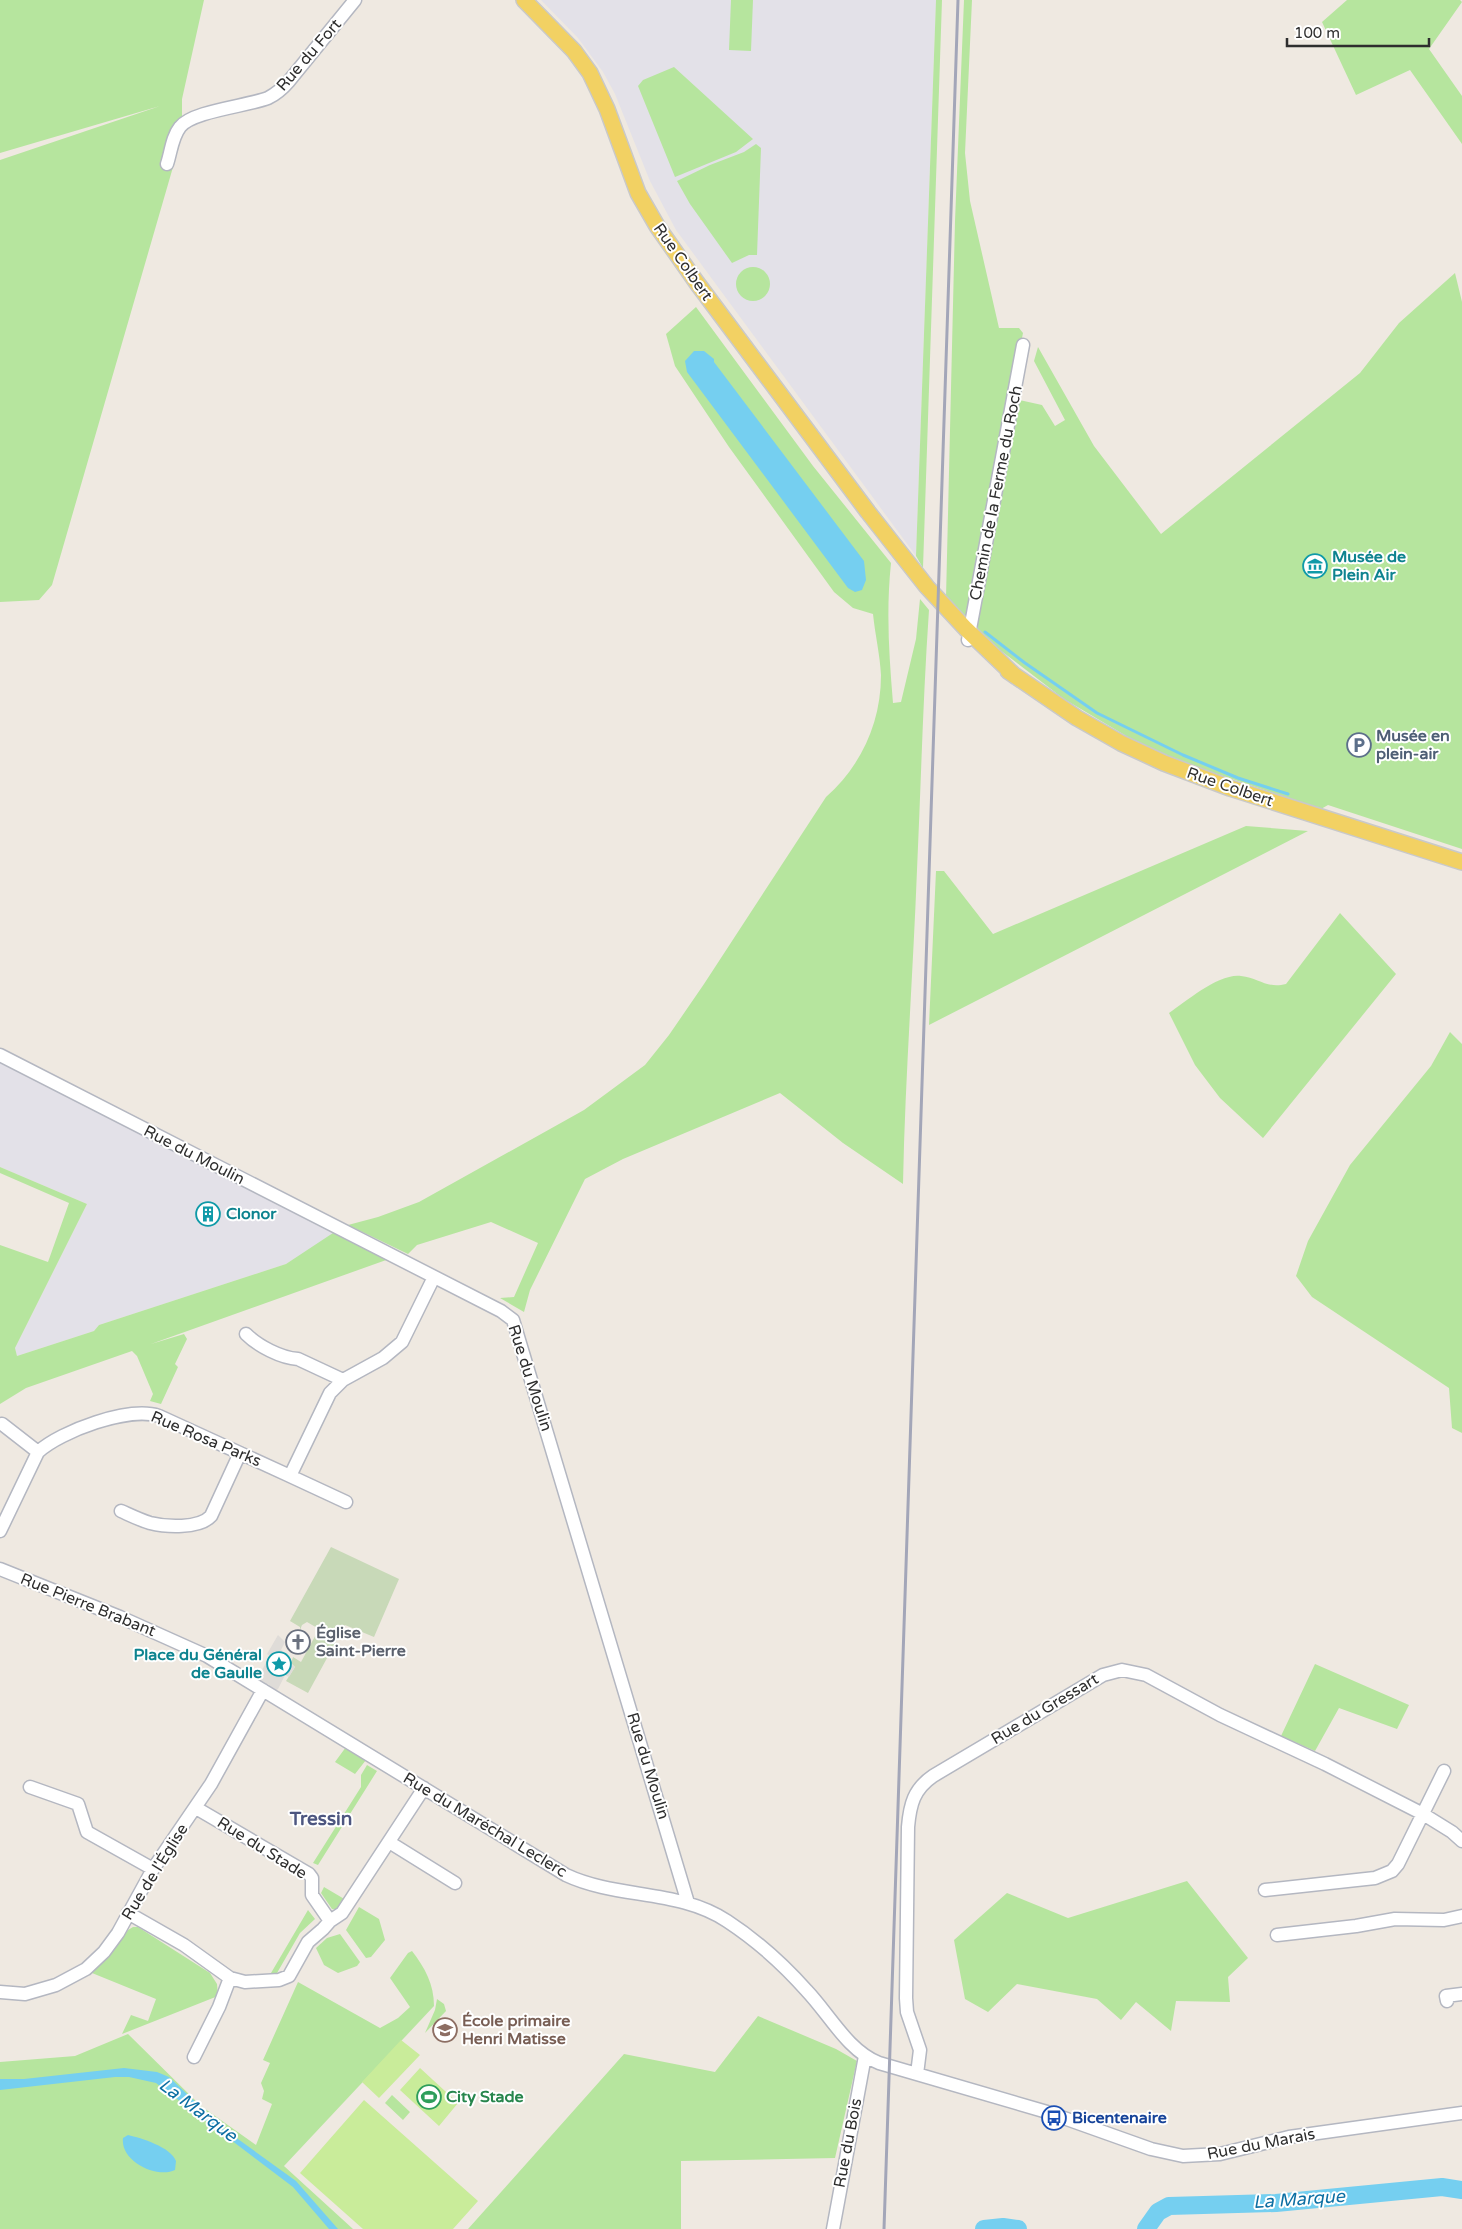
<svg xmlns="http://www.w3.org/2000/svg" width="1462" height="2229" font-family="'Varela Round',sans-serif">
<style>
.industrial{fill:#e3e1e8}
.green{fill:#b6e59e}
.cemetery{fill:#c8d9b8}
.pitch{fill:#c9ec9a}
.plaza{fill:#dfdcd8}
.water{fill:#75cff0}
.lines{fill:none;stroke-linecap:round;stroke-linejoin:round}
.stream{stroke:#75cff0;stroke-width:3}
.river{stroke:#75cff0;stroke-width:18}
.minor-casing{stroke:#b4b7c1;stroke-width:15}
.major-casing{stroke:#c9c9c9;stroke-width:18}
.minor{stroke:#fff;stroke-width:12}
.major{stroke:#f2d163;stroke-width:15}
.rail{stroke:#a3a6b8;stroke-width:3}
.labels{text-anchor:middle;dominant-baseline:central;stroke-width:4;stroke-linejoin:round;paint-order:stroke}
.street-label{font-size:16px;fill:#2e2e2e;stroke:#fff}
.culture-label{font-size:16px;font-weight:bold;fill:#0d838f;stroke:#fff;text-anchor:start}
.service-label{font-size:16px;font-weight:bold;fill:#4e5e75;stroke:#fff;text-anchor:start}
.worship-label{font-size:16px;font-weight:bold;fill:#5b616d;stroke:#fff;text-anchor:start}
.education-label{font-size:16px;font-weight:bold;fill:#785e54;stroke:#fff;text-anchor:start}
.leisure-label{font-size:16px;font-weight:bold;fill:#27864d;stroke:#fff;text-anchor:start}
.transit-label{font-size:16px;font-weight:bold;fill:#164399;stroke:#fff;text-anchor:start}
.water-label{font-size:18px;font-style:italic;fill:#0d6fa3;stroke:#fff}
.quarter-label{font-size:19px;font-weight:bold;fill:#4d5680;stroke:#fff}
</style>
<rect width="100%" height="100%" fill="#efe9e1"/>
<path class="industrial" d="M541 0H936L916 556 676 230 650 181 615 94 603 72 578 38Z
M0 1049 173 1139 348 1225 286 1264 99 1325 94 1331 17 1356 15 1348 87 1204 0 1167Z"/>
<path class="green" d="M0 0H204L182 99V136L52 585 39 600 0 602V160L160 106 0 153Z
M731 0H753L751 51 729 50Z
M936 0H942L923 568 916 556Z
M964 0H972L965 153 970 201 999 328H1019L1023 333 1010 398 1042 405 1055 426 1065 420 1034 361 1038 347 1094 446 1161 534 1360 373 1399 323 1455 273 1462 302V849L1328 805 1321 809 1182 762 1128 737 1064 699 979 634 946 598 955 221Z
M1347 0H1460L1462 2 1429 49 1462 96V144L1410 70 1356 95 1322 22Z
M674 67 753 139 736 152 675 177 638 86 643 80Z
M756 144 761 148 757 255H749L732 263 690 204 677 181 710 165 744 152Z
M736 284a17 17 0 1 1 34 0a17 17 0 1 1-34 0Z
M696 307 813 466 891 563C886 611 889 655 893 703L901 702 916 639 920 599 929 610C923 697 921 783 917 870 913 975 905 1079 903 1184L843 1143 780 1093 623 1159 585 1179 530 1290 524 1312 500 1298 514 1297 538 1243 491 1222 417 1245 408 1254 348 1225 378 1217 419 1202 584 1110 645 1065 669 1035 704 984 826 797C861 766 881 723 881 675 880 655 875 634 873 614L853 608 834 592 729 447 675 366 666 334Z
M1246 826 1308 831 929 1025 936 871H944L993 934Z
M1340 913 1396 974 1263 1138 1220 1098 1195 1065 1169 1013C1187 1001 1219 973 1241 976 1259 978 1267 989 1286 984Z
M1450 1032 1462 1044V1433L1452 1428 1449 1388 1312 1297 1296 1276 1308 1241 1350 1165 1431 1066Z
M0 1167 87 1204 15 1348 17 1356 94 1331 99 1325 286 1264 333 1233 389 1259 151 1344 184 1334 187 1339 175 1364 178 1367 161 1404 150 1401 153 1394 137 1356 132 1351 26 1388 0 1404V1245L48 1262 69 1203 0 1173Z
M1315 1664 1409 1705 1397 1729 1339 1708 1315 1751 1281 1736Z
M346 1747 366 1760 355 1774 335 1762Z
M367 1765 377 1771 318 1865 313 1863 361 1787V1775Z
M1187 1881 1248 1958 1228 1977 1230 2002 1176 2001 1171 2031 1136 2002 1121 2020 1097 1999 1017 1984 988 2012 965 1999 954 1940 1007 1893 1068 1918Z
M324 1887 346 1900 340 1910 332 1909 321 1893Z
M359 1907 379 1919 385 1940 371 1957 366 1958 346 1930Z
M308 1910 315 1919 300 1933 277 1973H271Z
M133 1927H138L210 1973 217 1984 218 1996 122 2034 131 2015 148 2021 156 1999 92 1973 111 1954 128 1930Z
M340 1934 360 1962 357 1966 338 1973 324 1965 316 1948 327 1938Z
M412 1951C425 1968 434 1984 434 2006L284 2166 353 2229H0V2062L75 2056 128 2034 201 2106 256 2145 272 2104 262 2099 264 2091 261 2083 270 2063 263 2060 298 1982 380 2028 398 2018 410 2007 390 1978 408 1953Z
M437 1999 444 2004 446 2011 425 2033 435 2010Z
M758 2016 836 2049 857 2061 835 2158 681 2161V2229H468L624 2054 715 2072Z
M392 2095 410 2112 403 2120 385 2103Z"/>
<path class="cemetery" d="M331 1547 399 1579 374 1637 345 1625 308 1693 286 1681 295 1667 291 1663 293 1657 301 1662 319 1629 307 1622 302 1625 300 1630V1627L290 1621Z"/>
<path class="pitch" d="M401 2040 420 2055 379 2098 362 2082Z
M420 2068 458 2103 439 2126 400 2090Z
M364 2100 478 2201 453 2229H363L300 2173Z"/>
<path class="plaza" d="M278 1635 285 1642 281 1650 288 1654 284 1659 295 1667 289 1677 285 1675 278 1689 270 1695 254 1684 270 1656 267 1654Z"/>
<path class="water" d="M694 351H704L714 359V362L864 561 866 580 862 590 855 592 848 588 687 372 685 361Z
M124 2068 157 2072 169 2077 224 2129 296 2181 338 2229H329L293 2187 156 2083 129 2077H115L0 2090V2079H24Z
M128 2135C141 2138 171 2147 176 2161L175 2170C157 2179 120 2161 123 2138Z"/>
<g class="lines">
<path class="stream" d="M985 632 1025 663 1097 713 1183 755 1238 778 1288 794"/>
<path class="river" d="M984 2229 1003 2227 1018 2229
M1146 2229 1158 2212 1169 2206 1276 2203 1442 2187 1462 2190"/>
<g class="minor-casing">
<path id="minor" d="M167 164C171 152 172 137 180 127 192 111 248 106 268 98 276 94 283 88 289 81L355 0
M968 640 1023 345
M0 1055 501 1311 513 1320 688 1903
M246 1334C258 1346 281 1358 298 1359L343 1380
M2 1424 38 1452
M290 1476 346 1502
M121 1511C130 1515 140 1520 150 1523 166 1527 199 1529 211 1516L240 1453
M0 1531 38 1452C61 1431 129 1406 159 1416L290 1476 330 1393 343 1380 383 1358 402 1342 434 1277
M0 1569 120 1617 207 1656 566 1875C617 1899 679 1889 727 1921 756 1940 784 1965 807 1991 829 2014 848 2051 879 2063L1047 2112 1151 2149 1183 2156 1220 2154 1289 2137 1462 2113
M30 1787 78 1804 87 1832 153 1869
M196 1808 309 1874 312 1878V1895L330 1921
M389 1842 455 1883
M1265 1890 1375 1878 1392 1871 1398 1864 1444 1771
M128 1913 184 1945 230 1978 245 1982 279 1980 289 1976 308 1942 323 1929 330 1921 342 1913 424 1788
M1277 1935 1356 1926 1395 1919 1444 1920 1462 1916
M0 1992 25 1994 56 1985 86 1969 104 1952 118 1933 153 1869 211 1784 263 1690
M1447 2001 1446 1996 1462 1994
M194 2057 219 2007 230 1978
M917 2074 920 2050 907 2012 906 1998 908 1827C910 1804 914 1789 933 1776L1103 1675 1122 1670 1146 1675 1220 1715 1325 1764 1423 1814 1452 1832 1462 1841
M833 2229 865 2056"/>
</g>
<g class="major-casing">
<path id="major" d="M524 0 574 51 590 73 607 109 638 193 657 226 697 283 868 512 927 587 966 629 1015 676
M1008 671 1077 718 1121 743 1164 763 1230 788 1462 862"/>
</g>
<use href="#minor" class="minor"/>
<use href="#major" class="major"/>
<path class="rail" d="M884 2229 958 0"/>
</g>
<defs>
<g id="museum-ring" transform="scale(1.25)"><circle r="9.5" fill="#fff" stroke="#0f9aa8" stroke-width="1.5"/><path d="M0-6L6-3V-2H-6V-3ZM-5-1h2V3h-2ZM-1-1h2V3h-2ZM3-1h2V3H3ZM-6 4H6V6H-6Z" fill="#0f9aa8"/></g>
<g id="parking-ring" transform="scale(1.25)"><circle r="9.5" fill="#fff" stroke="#5c6f8a" stroke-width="1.5"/><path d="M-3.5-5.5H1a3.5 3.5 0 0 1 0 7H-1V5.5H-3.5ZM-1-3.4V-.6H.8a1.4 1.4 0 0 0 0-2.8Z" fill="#5c6f8a"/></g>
<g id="building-ring" transform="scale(1.25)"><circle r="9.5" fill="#fff" stroke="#0f9aa8" stroke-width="1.5"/><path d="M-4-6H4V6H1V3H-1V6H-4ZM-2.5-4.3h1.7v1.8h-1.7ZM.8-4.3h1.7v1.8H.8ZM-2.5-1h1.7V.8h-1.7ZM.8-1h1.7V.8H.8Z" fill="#0f9aa8"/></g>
<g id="church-ring" transform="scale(1.25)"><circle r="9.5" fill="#fff" stroke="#6b7280" stroke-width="1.5"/><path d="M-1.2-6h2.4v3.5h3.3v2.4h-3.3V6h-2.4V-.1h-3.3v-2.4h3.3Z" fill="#6b7280"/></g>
<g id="sight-ring" transform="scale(1.25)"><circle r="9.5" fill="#fff" stroke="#0f9aa8" stroke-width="1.5"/><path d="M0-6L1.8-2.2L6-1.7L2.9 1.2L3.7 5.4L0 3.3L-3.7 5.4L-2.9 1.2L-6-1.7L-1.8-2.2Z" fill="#0f9aa8"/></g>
<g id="school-ring" transform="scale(1.25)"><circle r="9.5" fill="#fff" stroke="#8d6e63" stroke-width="1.5"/><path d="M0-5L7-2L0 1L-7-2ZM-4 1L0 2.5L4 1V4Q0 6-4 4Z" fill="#8d6e63"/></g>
<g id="stadium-ring" transform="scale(1.25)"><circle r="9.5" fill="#fff" stroke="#2e9e5b" stroke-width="1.5"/><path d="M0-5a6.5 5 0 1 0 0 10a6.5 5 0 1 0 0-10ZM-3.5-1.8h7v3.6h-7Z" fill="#2e9e5b"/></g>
<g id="bus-ring" transform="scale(1.25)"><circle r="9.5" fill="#fff" stroke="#1a4fb4" stroke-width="1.5"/><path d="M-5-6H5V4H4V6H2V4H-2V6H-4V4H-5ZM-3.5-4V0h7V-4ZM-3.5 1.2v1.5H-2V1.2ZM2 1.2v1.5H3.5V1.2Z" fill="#1a4fb4"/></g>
</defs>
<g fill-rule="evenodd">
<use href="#museum-ring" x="1315" y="566"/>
<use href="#parking-ring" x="1359" y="745"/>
<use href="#building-ring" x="208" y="1214"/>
<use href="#church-ring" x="298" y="1642"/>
<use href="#sight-ring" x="279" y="1664"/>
<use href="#school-ring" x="445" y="2030"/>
<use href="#stadium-ring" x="429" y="2097"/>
<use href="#bus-ring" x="1054" y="2118"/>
</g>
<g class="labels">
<g class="street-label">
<text transform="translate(309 55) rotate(-49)">Rue du Fort</text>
<text transform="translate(683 262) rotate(55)">Rue Colbert</text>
<text transform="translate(996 493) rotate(-79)">Chemin de la Ferme du Roch</text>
<text transform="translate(1230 787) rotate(19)">Rue Colbert</text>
<text transform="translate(194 1155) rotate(27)">Rue du Moulin</text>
<text transform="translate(530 1378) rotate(72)">Rue du Moulin</text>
<text transform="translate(206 1439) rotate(23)">Rue Rosa Parks</text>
<text transform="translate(88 1605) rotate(22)">Rue Pierre Brabant</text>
<text transform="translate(1045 1709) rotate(-31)">Rue du Gressart</text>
<text transform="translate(648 1766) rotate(73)">Rue du Moulin</text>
<text transform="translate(485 1825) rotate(31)">Rue du Maréchal Leclerc</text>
<text transform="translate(262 1848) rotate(32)">Rue du Stade</text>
<text transform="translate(155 1872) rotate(-58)">Rue de l'Église</text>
<text transform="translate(848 2143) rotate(-79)">Rue du Bois</text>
<text transform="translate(1261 2144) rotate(-11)">Rue du Marais</text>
</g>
<g class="culture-label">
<text x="1332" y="557">Musée de<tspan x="1332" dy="18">Plein Air</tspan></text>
<text x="226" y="1214">Clonor</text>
<text x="262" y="1655" text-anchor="end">Place du Général<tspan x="262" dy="18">de Gaulle</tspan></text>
</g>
<g class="service-label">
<text x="1376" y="736">Musée en<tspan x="1376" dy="18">plein-air</tspan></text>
</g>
<g class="worship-label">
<text x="316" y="1633">Église<tspan x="316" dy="18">Saint-Pierre</tspan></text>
</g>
<g class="education-label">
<text x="462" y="2021">École primaire<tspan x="462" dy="18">Henri Matisse</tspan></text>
</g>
<g class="leisure-label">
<text x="446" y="2097">City Stade</text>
</g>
<g class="transit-label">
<text x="1072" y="2118">Bicentenaire</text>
</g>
<g class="water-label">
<text transform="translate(198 2110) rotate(37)">La Marque</text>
<text transform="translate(1299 2199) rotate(-4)">La Marque</text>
</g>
<g class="quarter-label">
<text x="321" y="1819">Tressin</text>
</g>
</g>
<path d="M1287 38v8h142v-8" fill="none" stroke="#2e2e2e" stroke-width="2.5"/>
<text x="1294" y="38" font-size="15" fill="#2e2e2e" stroke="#ffffff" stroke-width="4" paint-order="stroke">100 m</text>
</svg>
